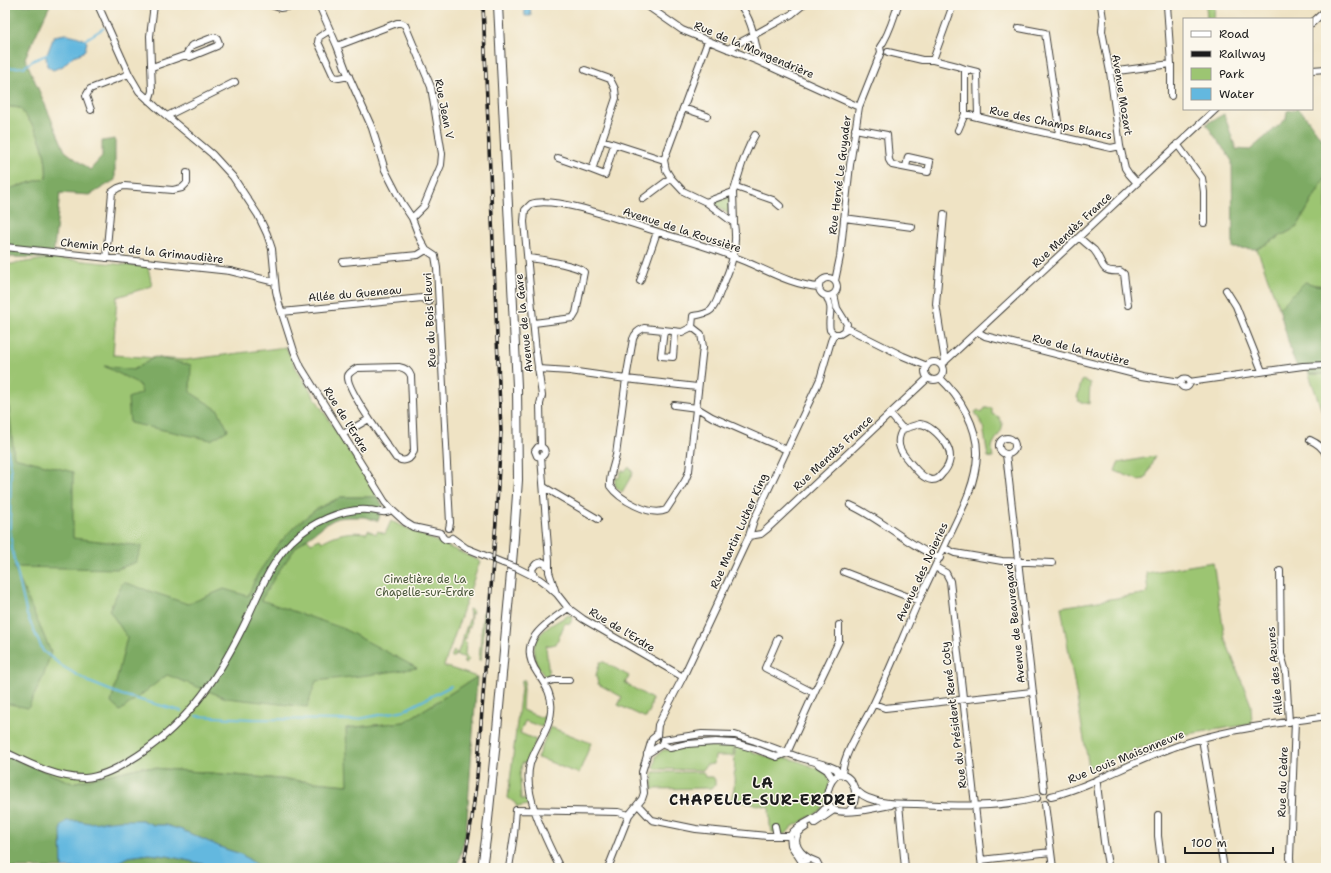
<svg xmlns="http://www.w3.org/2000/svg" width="1331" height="873" font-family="'Shantell Sans',sans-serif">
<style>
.green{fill:#9cc572;stroke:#5c7047}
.forest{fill:#7daa64;stroke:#4c6340}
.water{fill:#63b8df;stroke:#406a7e}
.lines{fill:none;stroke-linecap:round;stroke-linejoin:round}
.stream{stroke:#63b8df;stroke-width:2}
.minor-casing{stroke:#3c3a35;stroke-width:8}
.major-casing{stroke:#3c3a35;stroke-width:10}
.minor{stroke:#fff;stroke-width:6}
.major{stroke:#fff;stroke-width:8}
.rail-casing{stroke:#1c1c1c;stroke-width:3.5}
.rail{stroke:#fbf7ec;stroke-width:2;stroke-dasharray:6;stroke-linecap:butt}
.minor-bridge-casing{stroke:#3c3a35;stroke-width:8;stroke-linecap:butt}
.minor-bridge{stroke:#fff;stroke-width:6}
.labels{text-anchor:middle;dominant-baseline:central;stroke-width:3;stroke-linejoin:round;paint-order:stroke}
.street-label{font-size:11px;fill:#1c1c1c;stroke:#fbf7ec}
.park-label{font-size:11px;fill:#49573a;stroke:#fbf7ec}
.district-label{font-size:15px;font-weight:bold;letter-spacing:1px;fill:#1c1c1c;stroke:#fbf7ec}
</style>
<rect width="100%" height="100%" fill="#fbf7ec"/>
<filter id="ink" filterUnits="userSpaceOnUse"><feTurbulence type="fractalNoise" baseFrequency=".025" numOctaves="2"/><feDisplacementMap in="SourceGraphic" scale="8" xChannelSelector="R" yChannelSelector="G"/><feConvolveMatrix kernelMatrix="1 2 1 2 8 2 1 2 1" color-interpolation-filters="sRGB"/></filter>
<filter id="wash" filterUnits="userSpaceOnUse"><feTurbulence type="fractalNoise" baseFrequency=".012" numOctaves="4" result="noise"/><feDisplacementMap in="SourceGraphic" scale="16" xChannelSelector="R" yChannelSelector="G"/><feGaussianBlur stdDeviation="0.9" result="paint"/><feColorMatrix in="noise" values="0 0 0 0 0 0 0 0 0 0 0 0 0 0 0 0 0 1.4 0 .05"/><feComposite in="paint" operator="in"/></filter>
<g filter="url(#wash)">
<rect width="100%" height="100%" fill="#efe3c4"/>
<path class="green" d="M1206 5H1215L1214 19H1207Z
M5 106 20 108C24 114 29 120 33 126 42 139 48 163 46 178L5 190Z
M1326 176V286L1315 285 1305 282 1279 308 1257 249 1297 227Z
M730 197V215L712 202Z
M53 258 148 267 152 286 117 297 113 355 185 360 286 347 296 368 378 497H341L315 510 278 572 297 546 307 538 311 543 320 539 322 542C337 533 350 531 367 533L368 530 376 534 378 531 385 534 391 521 480 561 444 666 477 677 404 722 347 728 349 785 142 767 72 783 5 755V265Z
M1309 374H1326V423Z
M1082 380 1090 383 1089 404 1078 401 1079 399 1077 398Z
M985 408H992V414L999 417C1008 431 996 434 992 447 992 450 992 454 993 458L988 457 983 426 975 412 978 410 982 413Z
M1155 456 1145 479 1138 480 1115 471 1118 463Z
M629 467 633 473 622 492 615 486V478H619L621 471H625Z
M1213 562 1225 639 1251 705 1252 724 1169 737 1089 768 1061 607 1148 593 1146 573Z
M469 609 472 610 473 614 471 613 470 627H468L466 639 463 637 470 617Z
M483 612H485L481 660H479Z
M569 615 573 617 570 624 565 623 556 644 546 646 549 678H546C542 673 538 668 536 662 527 635 551 625 569 615Z
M463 639 466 642 465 655 469 659 466 663 463 662 466 658 456 655 452 658 451 657 454 650 457 654Z
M600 662H604L629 676 625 683 652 699 650 710 646 718 618 705 622 697 598 684 596 675Z
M522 680H525L523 690 522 710 543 718 546 709 544 708 546 699C548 710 546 717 542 727L525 721 520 733 536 740 527 763H522L520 776 521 799H526L528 805 517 807 515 803 508 798Z
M550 727 591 743 579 773C564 770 552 761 537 758Z
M705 744 734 745 733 756H715L714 764 706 765 703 770 655 769 654 768 656 756 663 750H671Z
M735 746 774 759C779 760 782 758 786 758 797 759 816 769 826 772L830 781 825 803 820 811 792 827 786 834C781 834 777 832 772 832L771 827 770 826 769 807 731 800 734 788Z
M653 772H703L705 777H713L715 780V786L711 788 652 789Z
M1323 843H1326V867H1324Z"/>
<path class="forest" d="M5 5H50L25 58 65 151 90 170 102 157V141L115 139V180L90 195 60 193 53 258 5 257V190L46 178C48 163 42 139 33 126 29 120 24 114 20 108L5 106Z
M1297 109 1304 114 1324 142 1326 143V176L1297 227 1257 249 1233 248 1232 161 1206 124 1224 114 1236 149 1250 150 1286 119 1287 111Z
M1305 282 1315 285 1326 286V374H1309L1307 368 1298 369 1292 355 1279 308Z
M155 357 191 365 190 392 218 410 228 430 211 440 130 423 128 398 142 393 139 384 104 366 133 370Z
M5 401 9 407 14 457 73 472V538L142 546 136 562 118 569 14 567 51 652 44 675 28 708 5 703V646L6 644 5 631Z
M341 497H378L383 506 378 521 364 517H349L337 518 326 524 297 546 278 572 261 600 342 628 417 668 368 675 316 681 307 707 226 698 167 675 120 711 111 703 127 637 109 610 123 582 188 604 224 589 248 596 257 575 276 547 295 526 315 510Z
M477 677 466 833 457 868H261L241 854 225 849 182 830 165 825H153L142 820 89 823 78 821 61 839 62 868H5V755L72 783 142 767 348 785 346 728 404 722Z
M149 854 167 856 221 868H106L128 857Z"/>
<path class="water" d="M530 5 531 16H525L524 6Z
M65 34C73 35 80 36 87 42L85 50 82 53 73 56 63 66 53 70 47 66 46 57 54 36Z
M121 820H142L153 825H165L182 830 225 849 241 854 261 868H221L167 856 149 854 128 857 106 868H62L61 827 66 821H78L89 823Z"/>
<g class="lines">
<path class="stream" d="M83 41 104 28
M5 68 24 67 34 60 49 54
M5 433 11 470 10 528 12 550 27 615 43 651 62 666 89 682 122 695 181 711
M196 716 252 719 353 720 405 710 451 686"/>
</g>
</g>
<g filter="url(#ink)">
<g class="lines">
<g class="minor-casing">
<path id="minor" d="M98 5 129 74 139 91 156 107 212 154 233 177 258 215 267 234 272 249 276 291 279 304 294 351 301 367 385 502 392 510 405 522 413 527 441 533
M271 5 280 8 299 5
M319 5 337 46 346 70 372 128 385 170 402 203 412 218 420 239 426 250 435 256 437 268 450 523 449 528
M646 5 682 30 760 62 859 107
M740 5C754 23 754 41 760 62
M1101 5 1103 19 1102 31 1110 72 1120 146 1125 168 1129 174 1137 183
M1312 23 1326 10
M1019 28 1045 33 1059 128 1058 136
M330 30 319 37 318 42 334 77 339 78 349 76
M337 46 397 23H401L405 25 431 87 442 154 441 165 424 206 412 218
M728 49 792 14 803 5
M881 52 880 47C889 35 893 19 898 5
M888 52 922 60H933L957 66 965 69 977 72 978 117
M933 60 953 5
M152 67 186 55 191 46 214 37 217 38 219 43 217 46 190 57 186 55
M965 69V114L1010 125 1111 148 1120 146
M585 70 610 79 615 89 616 98 602 140
M1312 70 1326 69
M1110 72 1171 64 1167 5
M1171 96V64
M149 101 152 91 150 36 154 5
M683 108 707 116
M91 110 86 96 90 89 129 74
M167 116 235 82
M855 129 887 135 889 160 892 165 928 172 930 162 908 157 906 167
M958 130 965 114
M614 144 605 175 592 170 602 140 664 160
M1177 144 1202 178 1204 192V223
M558 158 592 170
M736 187 773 200 780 206
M733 192C736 187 736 182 738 177 742 163 747 148 755 135
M643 199 671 178
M706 202 733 192 734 223
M944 214 936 304 945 362
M844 218 912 227
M1079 237C1084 242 1089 246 1094 250 1105 263 1098 273 1120 271L1124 274 1128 305
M5 247 230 271 275 282
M106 258 112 192 118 188 124 186 173 190 182 188 187 183V173
M528 258C538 259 578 265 584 272L576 313 573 318 534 323
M343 262 418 255 426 250
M819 287a9 9 0 1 1 18 0a9 9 0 1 1-18 0Z
M640 281 657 232
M835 281 840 257 850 165 859 107 881 52
M1226 290 1236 306 1262 371
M826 296C835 310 827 317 830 330L834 334H840L845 331 847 324 837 308 834 294
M282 312 422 298 429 302
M692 327 693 316C699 315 707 314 711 310 716 305 718 297 721 290 731 267 738 249 734 223L706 202 683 191 671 178 666 170 664 160 708 41
M692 327 682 332 644 328C638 331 635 333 633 339L626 379 697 387
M847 328 903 356 927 366
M664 330 661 356 673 357 675 332
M978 332 985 336 1142 376 1181 382
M925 371a9 9 0 1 1 18 0a9 9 0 1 1-18 0Z
M941 365 1079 237 1216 109
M399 367C405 368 409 370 411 376L414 450C411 460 405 463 396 458 388 446 345 388 348 376 349 372 354 370 357 368Z
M538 369 570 371 626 379 616 455C614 466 609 475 610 486 619 499 650 517 666 510L685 481 689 471 703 347 701 334 692 327
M1180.5 383a4.5 4.5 0 1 1 9 0a4.5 4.5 0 1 1-9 0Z
M1189 382 1303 366 1326 365
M674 405 697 408 712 417 787 450
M890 414 903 429
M920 424C930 425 940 436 946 444 953 455 950 466 942 474 939 478 937 480 932 480 924 479 918 472 913 466 902 454 893 444 903 429Z
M343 434 369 419
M999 446a8 8 0 1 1 16 0a8 8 0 1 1-16 0Z
M1310 440C1317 443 1323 447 1326 455
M1006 454 1044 790
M541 457C546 454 546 449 541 447L540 404 542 396 536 352 524 222 525 210 531 204C555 195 626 222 652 230 679 239 707 246 734 257 762 267 789 285 819 287
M541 457 549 560V572L556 593
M541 457 537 456 535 451 538 447H541
M544 487 598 519
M850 505C882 519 907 545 940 558
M441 533C442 539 447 542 452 538
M749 536 761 534 766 530 928 378
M452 538 466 548 503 563
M944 548 955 553 1002 561 1052 563
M935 567 946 573 950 581 982 868
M517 568 539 579 547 585 557 594 568 608 583 619 683 677
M1280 571 1281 654 1286 672 1289 722
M844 572 919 601
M534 577 532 569 536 564 543 562 548 567
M778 638 765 668 814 693
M544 683 554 680H569
M874 704 885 708 1032 692
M657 735 658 725 683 677 749 536 754 520 820 379 831 341 834 334
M1202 739 1224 868
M663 740 702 734 735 735 755 741 798 757 829 766 836 769 839 774
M662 744 670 748 687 744 716 742 734 743 756 749 777 757 787 753
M5 752C30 764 57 778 85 778 101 777 116 769 129 761 183 729 216 682 243 627 258 597 268 565 292 541 311 523 342 508 368 510 377 510 383 515 392 510
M787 753 814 693 839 641V625
M647 754 661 745 663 741
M819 765 827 770 833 779
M842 774C844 751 864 724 874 703 890 669 904 634 919 600 928 581 937 562 946 543 959 515 976 486 977 455 978 427 960 397 940 378
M1096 780 1097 784 1104 842 1108 865
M854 787C859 794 866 798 874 800 888 805 903 803 917 804 957 806 998 808 1037 798
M1051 796C1062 794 1074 789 1085 785 1116 772 1146 757 1177 746 1225 729 1276 724 1326 716
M899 804 905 868
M1045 804 1053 868
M638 805 652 820 696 829 767 836H790
M849 811C860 801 856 775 839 774 828 781 822 801 834 810 846 815 877 808 891 805
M1158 815V836L1162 868
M815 823 834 810
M775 826 777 836
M806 827C790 836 795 850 810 859
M981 860 1051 852
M802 862 791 845 790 836C798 821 819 823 828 803
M509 868 514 835 516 810 618 812 629 815
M560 868C547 841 522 795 530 764 535 747 550 729 551 711 553 696 546 686 538 674 515 641 544 626 568 608
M608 868 629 815 642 799 644 793 642 772 652 739 657 735
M799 868 802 862 810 859 817 862 820 868
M1291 868 1290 858 1295 720"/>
</g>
<g class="major-casing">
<path id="major" d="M482 868 486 839 496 741 513 551 518 480 517 386 498 5"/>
</g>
<use href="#minor" class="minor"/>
<use href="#major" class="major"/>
<g class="rail-casing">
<path id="rail" d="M463 868 472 818 477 777 496 521 501 432 483 5"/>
</g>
<use href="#rail" class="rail"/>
<g class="minor-bridge-casing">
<path id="minor-bridge" d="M503 563 517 568"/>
</g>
<use href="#minor-bridge" class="minor-bridge"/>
</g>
</g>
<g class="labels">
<g class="street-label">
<text transform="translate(754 50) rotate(23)">Rue de la Mongendrière</text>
<text transform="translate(1122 95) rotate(81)">Avenue Mozart</text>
<text transform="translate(444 109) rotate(79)">Rue Jean V</text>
<text transform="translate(1051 123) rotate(12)">Rue des Champs Blancs</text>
<text transform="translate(840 175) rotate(-83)">Rue Hervé Le Guyader</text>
<text transform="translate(682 230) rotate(18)">Avenue de la Roussière</text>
<text transform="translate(1072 230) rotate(-43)">Rue Mendès France</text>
<text transform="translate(142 251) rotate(6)">Chemin Port de la Grimaudière</text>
<text transform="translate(355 294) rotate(-5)">Allée du Gueneau</text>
<text transform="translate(430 320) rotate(-93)">Rue du Bois Fleuri</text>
<text transform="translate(524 323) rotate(-96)">Avenue de la Gare</text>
<text transform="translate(1081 350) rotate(14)">Rue de la Hautière</text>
<text transform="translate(346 420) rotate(58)">Rue de l'Erdre</text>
<text transform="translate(833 453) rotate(-43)">Rue Mendès France</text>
<text transform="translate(739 531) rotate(-66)">Rue Martin Luther King</text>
<text transform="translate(922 572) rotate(-65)">Avenue des Noieries</text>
<text transform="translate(1015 623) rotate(-96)">Avenue de Beauregard</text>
<text transform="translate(622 630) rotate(31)">Rue de l'Erdre</text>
<text transform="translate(1275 671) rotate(-95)">Allée des Azures</text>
<text transform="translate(954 715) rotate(-97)">Rue du Président René Coty</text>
<text transform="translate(1126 757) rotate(-22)">Rue Louis Maisonneuve</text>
<text transform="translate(1283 782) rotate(-88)">Rue du Cèdre</text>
</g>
<g class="park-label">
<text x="425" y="579">Cimetière de La<tspan x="425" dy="13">Chapelle-sur-Erdre</tspan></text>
</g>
<g class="district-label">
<text x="763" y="783">LA<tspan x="763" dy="17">CHAPELLE-SUR-ERDRE</tspan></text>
</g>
</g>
<rect width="1331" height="873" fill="none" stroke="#fbf7ec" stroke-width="20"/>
<rect x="1183" y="18" width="130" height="92" fill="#fbf7ec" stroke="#a29f99"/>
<rect x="1191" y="31" width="20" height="6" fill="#ffffff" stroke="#a29f99"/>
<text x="1219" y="38" font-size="12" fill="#1c1c1c">Road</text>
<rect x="1191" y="51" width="20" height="6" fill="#1c1c1c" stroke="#a29f99"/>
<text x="1219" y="58" font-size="12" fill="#1c1c1c">Railway</text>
<rect x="1191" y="68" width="20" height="12" fill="#9cc572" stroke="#a29f99"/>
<text x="1219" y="78" font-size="12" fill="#1c1c1c">Park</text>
<rect x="1191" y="88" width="20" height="12" fill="#63b8df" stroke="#a29f99"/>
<text x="1219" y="98" font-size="12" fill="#1c1c1c">Water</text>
<path d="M1185 847v6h88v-6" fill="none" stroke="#1c1c1c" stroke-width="2"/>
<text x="1191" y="847" font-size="12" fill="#1c1c1c" stroke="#fbf7ec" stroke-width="3" paint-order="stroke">100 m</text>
</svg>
